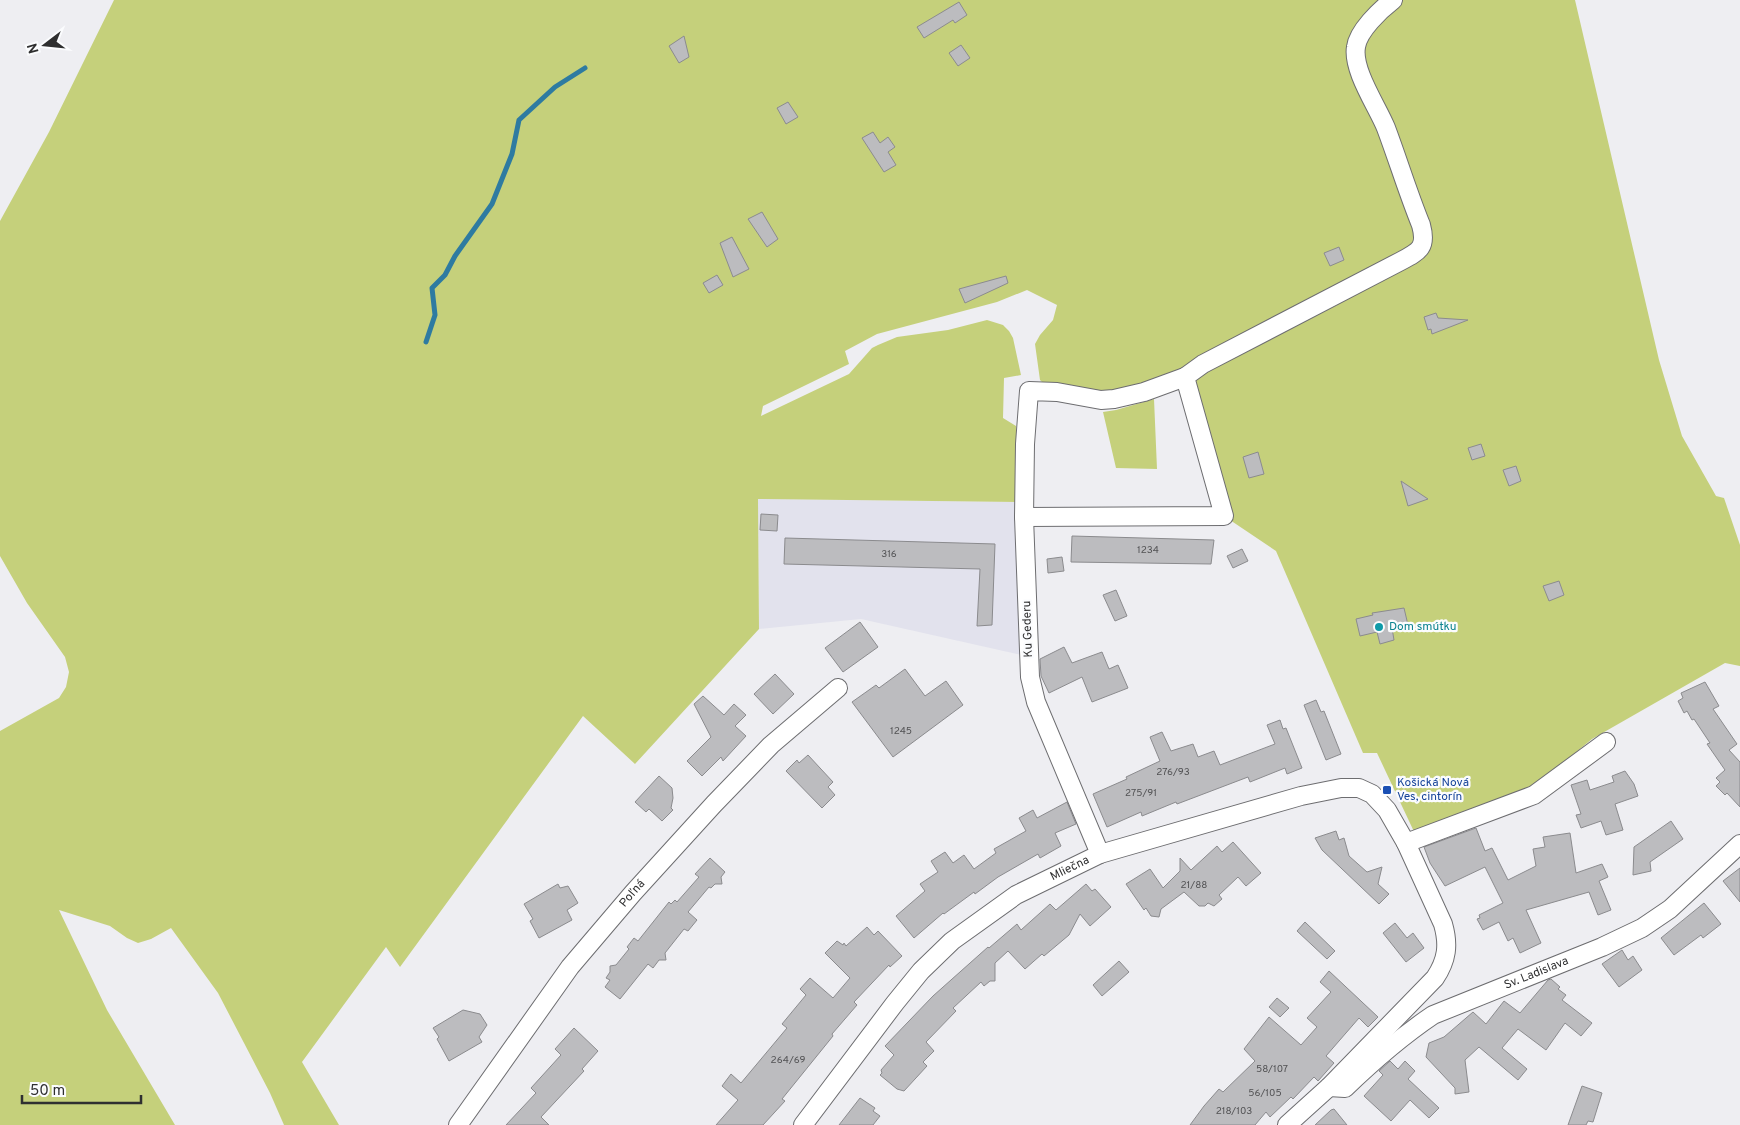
<svg xmlns="http://www.w3.org/2000/svg" width="1740" height="1125" font-family="Overpass,sans-serif">
<style>
.built{fill:#e2e2ed}
.green{fill:#c5d07b}
.lines{fill:none;stroke-linecap:round;stroke-linejoin:round}
.stream{stroke:#2e7ba1;stroke-width:5}
.building{fill:#bcbcbf;stroke:#8b8b8e}
.minor-casing{stroke:#6d6d70;stroke-width:20}
.minor{stroke:#fff;stroke-width:18}
.culture-dot{fill:#0f9aa8;stroke:#fbfcfe;stroke-width:2}
.transit-dot{fill:#1a4fb4;stroke:#fbfcfe;stroke-width:2}
.labels{text-anchor:middle;dominant-baseline:central;stroke-width:4.5;stroke-linejoin:round;paint-order:stroke}
.number-label{font-size:10px;fill:#525254}
.culture-label{font-size:12px;fill:#0d838f;stroke:#fbfcfe;text-anchor:start}
.street-label{font-size:12px;fill:#2f2f30;stroke:#fbfcfe}
.transit-label{font-size:12px;fill:#164399;stroke:#fbfcfe;text-anchor:start}
</style>
<rect width="100%" height="100%" fill="#eeeef2"/>
<path class="built" d="M758 499 1024 502 1030 657 861 619 759 629Z"/>
<path class="green" d="M114 0H1575L1659 360 1682 436 1716 496 1724 498 1740 545V666L1725 663 1592 739 1536 785 1417 838 1377 753H1363L1276 551 1224 516 1185 377 1213 369 1337 305 1332 292 1189 369 1116 394 1048 388 1040 380 1035 344 1040 335 1053 320 1057 305 1027 290 997 302 877 334 845 351 849 364 763 406 761 416 849 374 872 348 878 345 897 337 948 330 987 320 1003 325 1009 331 1013 338 1021 375 1004 378 1003 418 1016 426 1020 502 758 499 759 629 635 764 583 716 400 967 386 947 302 1062 339 1125H284L270 1093 218 993 171 928 151 939 138 943 127 938 110 926 59 910 107 1010 175 1125H0V731L59 698 66 687 69 672 65 657 27 603 0 556V221L49 132Z
M1154 399 1157 469 1116 468 1103 412 1116 410Z"/>
<g class="lines">
<path class="stream" d="M426 342 435 315 432 288 445 275 455 256 492 204 512 154 519 120 555 87 585 68"/>
</g>
<path class="building" d="M959 2 967 15 955 23 953 20 924 38 917 27Z
M684 36 689 57 679 63 669 46Z
M961 45 970 58 958 66 949 53Z
M788 102 798 117 786 124 777 108Z
M873 132 880 143 888 137 895 147 888 152 896 165 884 172 862 138Z
M762 212 778 239 767 247 748 219Z
M732 237 749 269 733 277 720 243Z
M1339 247 1344 260 1330 266 1324 253Z
M717 275 723 285 709 293 703 283Z
M1006 276 1008 283 965 303 959 289Z
M1436 313 1438 318 1468 320 1432 334 1431 329 1428 330 1424 317Z
M1481 444 1485 456 1472 460 1468 448Z
M1258 452 1264 474 1249 478 1243 457Z
M1516 466 1521 481 1509 486 1503 470Z
M1401 481 1428 499 1408 506Z
M761 514 778 515 777 531 760 530Z
M1072 536 1214 540 1211 564 1071 562Z
M785 538 995 544 992 625 977 626 980 569 784 564Z
M1242 549 1248 561 1233 568 1227 556Z
M1062 557 1064 571 1048 573 1047 559Z
M1559 581 1564 595 1549 601 1543 586Z
M1116 590 1127 616 1115 621 1103 595Z
M1404 608 1408 625 1392 628 1394 640 1380 644 1377 632 1360 636 1356 619 1373 615 1372 613Z
M860 622 878 647 843 672 825 648Z
M1064 647 1072 663 1102 652 1109 669 1118 665 1128 688 1092 702 1082 677 1049 693 1041 676 1040 659Z
M905 669 925 696 946 681 963 705 893 757 852 702 876 685 879 688Z
M775 674 794 694 773 714 754 694Z
M1705 682 1719 706 1713 709 1737 744 1729 750 1740 762V807L1727 793 1725 795 1716 786 1720 782 1716 778 1725 770 1707 744 1710 743 1694 719 1692 720 1687 711 1684 713 1678 701 1683 698 1681 693Z
M703 696 724 715 734 704 746 715 735 726 746 736 723 761 721 757 702 776 687 761 711 737 694 704Z
M1316 700 1321 712 1324 711 1341 754 1326 760 1304 705Z
M1280 720 1283 729 1286 728 1302 768 1287 774 1285 768 1250 782 1248 777 1177 804 1176 802 1142 816 1141 812 1107 827 1093 794 1127 779 1126 777 1160 761 1150 737 1162 732 1171 751 1193 744 1198 757 1214 751 1220 765 1275 744 1267 725Z
M808 755 833 782 828 787 835 795 822 808 786 771 797 760 799 763Z
M1625 771 1634 784 1638 796 1615 804 1623 830 1606 835 1601 821 1581 828 1576 815 1581 814 1571 785 1587 780 1590 790 1614 782 1612 776Z
M659 776 672 788 673 798 671 808 673 810 662 821 649 809 646 812 635 802Z
M1067 802 1076 824 1055 833 1061 846 1040 858 1038 854 998 877 975 894 974 892 944 914 943 913 914 938 896 916 925 891 920 884 938 872 931 861 945 852 953 863 964 855 974 869 996 853 994 849 1026 831 1019 818 1033 810 1037 818Z
M1671 821 1683 839 1650 862 1651 871 1633 875 1634 847Z
M1476 828 1485 851 1492 848 1508 880 1536 866 1533 849 1545 847 1543 837 1570 833 1576 873 1602 864 1608 877 1599 881 1611 910 1598 915 1589 892 1526 910 1541 943 1520 953 1513 938 1508 941 1499 922 1483 930 1477 919 1480 918 1479 915 1503 903 1485 867 1445 886 1430 863 1424 847Z
M1336 831 1339 840 1344 838 1349 856 1367 872 1382 867 1378 884 1389 894 1379 904 1322 850 1315 838Z
M1233 842 1261 873 1246 886 1238 877 1219 895 1222 899 1214 906 1208 903 1205 906H1199L1184 892 1161 909 1159 917 1151 916 1146 908 1144 910 1126 884 1150 869 1163 888 1180 871V858L1191 870 1217 846 1222 852Z
M710 858 725 872 721 877 722 884H715L711 888 709 887 688 912 697 920 688 931 684 929 665 953 666 960H659L653 968 648 964 620 999 605 987 610 980 606 978 610 972V966L616 965 629 949 627 947 634 938 638 941 669 902 671 904 675 900 677 902 699 877 695 874Z
M1740 868V902L1723 881Z
M558 884 560 888 568 886 578 903 567 910 572 920 539 938 530 921 533 919 524 904Z
M1086 884 1092 891 1095 889 1111 907 1090 926 1080 914 1069 935 1044 956 1042 954 1025 969 1008 951 995 963V981H990L984 986 981 982 953 1008 956 1011 926 1042 934 1051 923 1062 927 1066 904 1091 897 1089 880 1075 882 1073 881 1070 894 1055 885 1046 933 996 988 947 989 948 1017 924 1021 930 1050 904 1056 910Z
M1704 903 1721 924 1703 938 1701 935 1674 955 1661 938Z
M1305 922 1335 951 1327 959 1297 931Z
M1395 923 1407 938 1413 933 1424 948 1406 962 1383 933Z
M867 927 874 935 878 931 902 956 890 967 889 965 854 1002 857 1005 832 1034 833 1036 782 1099 785 1101 763 1125H716L738 1100 722 1086 731 1074 741 1083 787 1028 782 1024 806 995 800 989 810 978 833 998 850 978 825 953 837 941 843 945 844 943 846 946Z
M1622 950 1628 960 1633 956 1642 970 1619 987 1602 964Z
M1119 961 1129 972 1102 996 1093 985Z
M1329 971 1378 1017 1368 1027 1359 1018 1326 1056 1334 1063 1318 1081 1314 1077 1293 1099 1291 1097 1270 1117 1266 1112 1255 1125H1190L1204 1106 1219 1089 1223 1092 1255 1061 1244 1049 1269 1017 1301 1045 1317 1027 1307 1018 1331 992 1320 982Z
M1551 979 1560 987 1558 989 1566 995 1562 1000 1592 1023 1581 1036 1565 1023 1546 1050 1518 1029 1502 1048 1527 1069 1518 1080 1479 1047 1465 1060 1469 1092 1455 1094V1088L1426 1057 1429 1043 1444 1037 1473 1012 1486 1024 1504 1001 1520 1013 1548 980Z
M1277 998 1289 1008 1280 1017 1269 1007Z
M463 1010 480 1014 487 1025 479 1037 482 1042 449 1061 437 1039 439 1037 433 1028Z
M574 1028 598 1051 582 1069 584 1071 541 1117 549 1125H506L536 1093 531 1088 561 1055 555 1049Z
M1390 1061 1398 1069 1405 1061 1415 1071 1408 1079 1439 1108 1429 1118 1410 1100 1391 1121 1364 1096 1383 1075 1379 1071Z
M1582 1086 1602 1093 1593 1122 1588 1121 1586 1125H1568Z
M860 1098 875 1108 873 1111 880 1116 873 1125H839Z
M1334 1109 1347 1125H1315L1331 1110Z"/>
<g class="lines">
<g class="minor-casing">
<g id="minor">
<path d="M1024 517 1224 516 1185 377 1203 364 1401 261C1420 251 1427 247 1421 225 1408 193 1398 160 1386 128 1377 106 1352 70 1356 47 1358 31 1380 10 1393 0"/>
<path d="M1406 843 1534 795 1606 742"/>
<path d="M1100 854 1036 702 1030 677 1024 517 1025 444 1029 391 1057 392 1101 400 1114 399 1144 392 1185 377"/>
<path id="s1" d="M1329 1087 1345 1088C1374 1060 1399 1038 1433 1015L1602 947 1642 928 1670 909 1740 844"/>
<path id="s2" d="M458 1125 570 967 633 893 714 804 771 745 838 688"/>
<path id="s3" d="M803 1125 895 1003 921 971 952 941 1016 895 1100 854 1301 796 1341 788H1359L1372 794 1387 810 1406 843 1443 924C1449 945 1447 960 1435 978L1329 1087 1287 1125"/>
</g>
</g>
<use href="#minor" class="minor"/>
</g>
<circle class="culture-dot" cx="1379" cy="627" r="5"/>
<rect class="transit-dot" x="1382" y="785" width="10" height="10" rx="2.5"/>
<g class="labels">
<g class="number-label">
<text x="1148" y="550">1234</text>
<text x="889" y="554">316</text>
<text x="901" y="731">1245</text>
<text x="1173" y="772">276/93</text>
<text x="1141" y="793">275/91</text>
<text x="1194" y="885">21/88</text>
<text x="788" y="1060">264/69</text>
<text x="1272" y="1069">58/107</text>
<text x="1265" y="1093">56/105</text>
<text x="1234" y="1111">218/103</text>
</g>
<g class="culture-label">
<text x="1389" y="627">Dom smútku</text>
</g>
<g class="street-label">
<text transform="translate(1028 629) rotate(-92)">Ku Gederu</text>
<text stroke="none"><textPath href="#s3" startOffset="376">Mliečna</textPath></text>
<text stroke="none"><textPath href="#s2" startOffset="290">Poľná</textPath></text>
<text stroke="none"><textPath href="#s1" startOffset="242">Sv. Ladislava</textPath></text>
</g>
<g class="transit-label">
<text x="1397" y="783">Košická Nová<tspan x="1397" dy="14">Ves, cintorín</tspan></text>
</g>
</g>
<g transform="translate(45 45) rotate(254)" stroke="#fbfcfe" stroke-width="4" paint-order="stroke">
<path d="M0-4L9 19L0 12L-9 19Z" fill="#2f2f30"/>
<text y="-8" font-size="14" font-weight="bold" text-anchor="middle" fill="#2f2f30">N</text>
</g>
<path d="M22 1095v8h119v-8" fill="none" stroke="#2f2f30" stroke-width="2.5"/>
<text x="30" y="1095" font-size="15" fill="#2f2f30" stroke="#fbfcfe" stroke-width="4" paint-order="stroke">50 m</text>
</svg>
